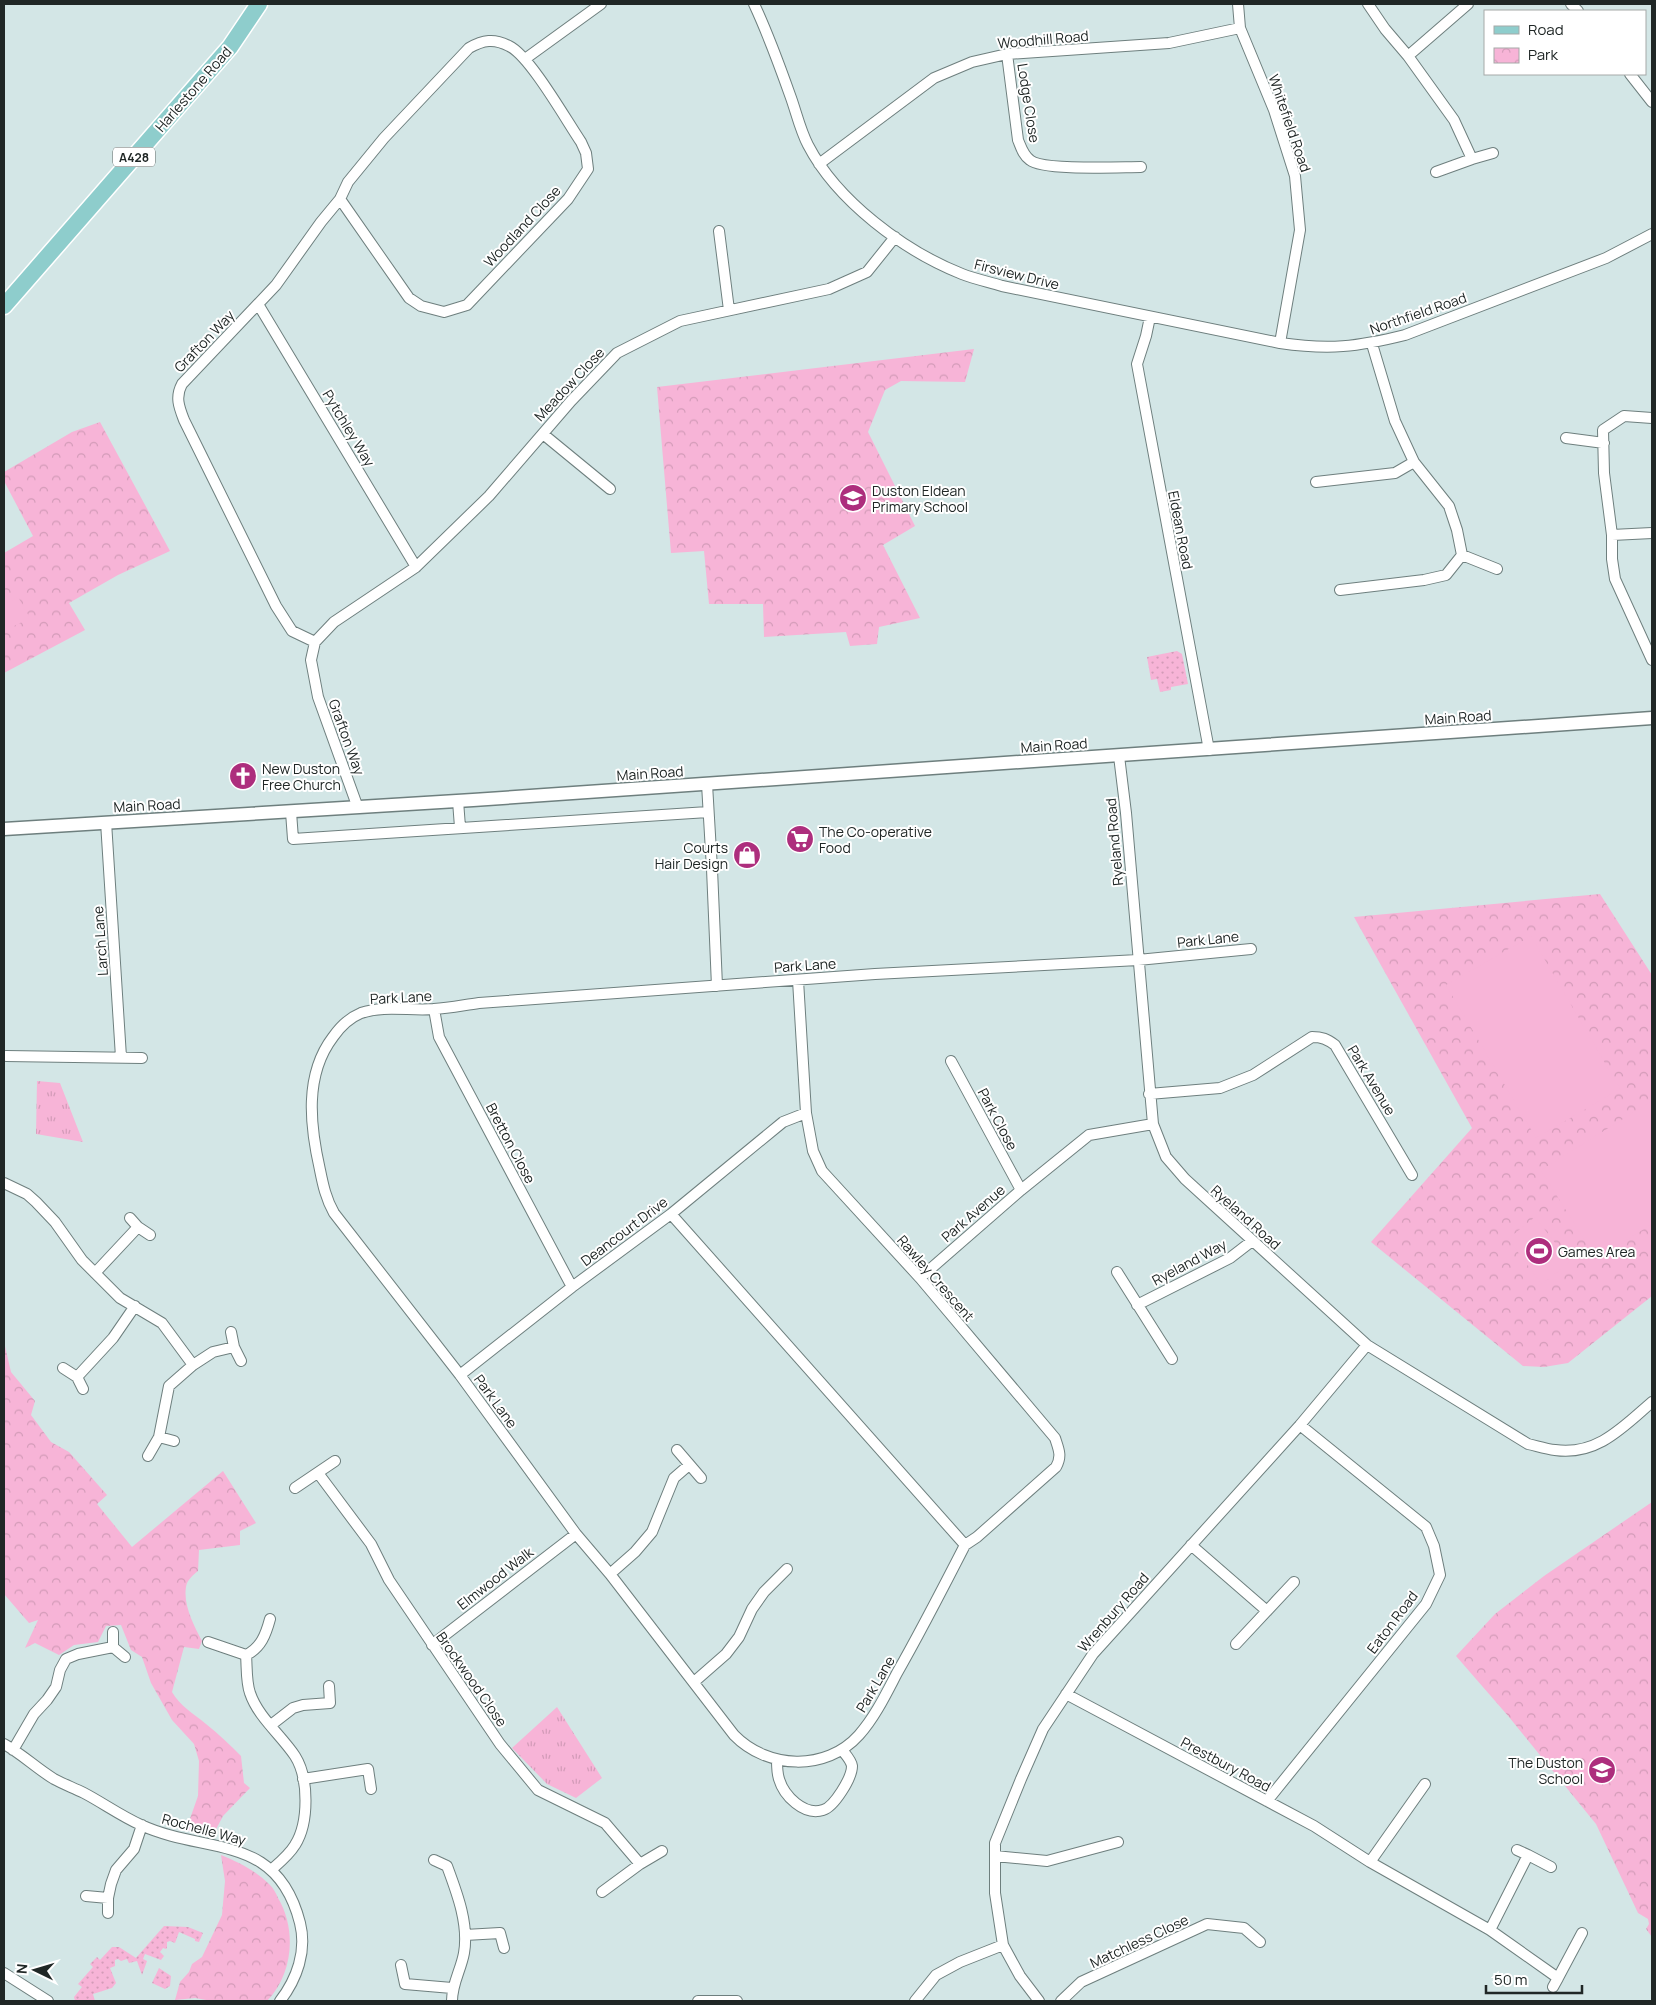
<svg xmlns="http://www.w3.org/2000/svg" width="1656" height="2005" font-family="Manrope,sans-serif">
<style>
.grass{fill:url(#grass-tufts)}
.park{fill:url(#park-crowns)}
.garden{fill:url(#garden-dots)}
.pitch{fill:#f7b4d7}
.lines{fill:none;stroke-linecap:round;stroke-linejoin:round}
.minor-casing{stroke:#6e7f7e;stroke-width:12}
.tertiary-casing{stroke:#6e7f7e;stroke-width:15}
.primary-casing{stroke:#fff;stroke-width:19}
.minor{stroke:#fff;stroke-width:10}
.tertiary{stroke:#fff;stroke-width:12}
.primary{stroke:#8ecdcc;stroke-width:16}
.labels{text-anchor:middle;dominant-baseline:central;stroke-width:4;stroke-linejoin:round;paint-order:stroke}
.shield{fill:#fff;stroke:#636867;stroke-width:1}
.shield-label{font-size:12px;font-weight:bold;fill:#202726}
.street-label{font-size:14px;fill:#202726;stroke:#fff}
.poi-label{font-size:14px;fill:#202726;stroke:#fff;text-anchor:start}
</style>
<defs>
<pattern id="grass-tufts" width="24" height="20" patternUnits="userSpaceOnUse" patternTransform="scale(1.25)"><rect width="24" height="20" fill="#f7b4d7"/><path d="M3 7l-1-3M5 7V3M7 7l1-3M15 17l-1-3M17 17v-4M19 17l1-3" fill="none" stroke="#d39bb8"/></pattern>
<pattern id="park-crowns" width="20" height="18" patternUnits="userSpaceOnUse" patternTransform="scale(1.25)"><rect width="20" height="18" fill="#f7b4d7"/><path d="M2 6a3 3 0 1 1 6 0M12 15a3 3 0 1 1 6 0" fill="none" stroke="#d39bb8"/></pattern>
<pattern id="garden-dots" width="8" height="8" patternUnits="userSpaceOnUse" patternTransform="scale(1.25)"><rect width="8" height="8" fill="#f7b4d7"/><path d="M2 2h.1M6 6h.1" fill="none" stroke="#d39bb8" stroke-width="1.8" stroke-linecap="round"/></pattern>
</defs>
<rect width="100%" height="100%" fill="#d3e6e6"/>
<path class="grass" d="M37 1081 60 1083 83 1142 36 1134Z
M557 1707 602 1778 576 1798 547 1784 512 1748Z"/>
<path class="park" d="M974 349 965 382 901 381 885 390 868 432 915 526 883 545 920 618 879 627 877 644 850 646 846 632 764 637 763 604H709L704 551 671 553 657 387Z
M100 422 170 551 118 575 69 603 85 630 4 673V553L33 536 4 481V472L72 432Z
M1600 894 1652 975V1296L1568 1363 1544 1367 1523 1366 1371 1242 1472 1128 1354 917Z
M4 1342 11 1372 35 1401 31 1415 51 1442 69 1452 107 1495 97 1504 132 1547 223 1471 256 1523 240 1531V1545L199 1550 198 1571C193 1575 187 1580 186 1587 183 1605 194 1626 202 1641L199 1649 184 1647 172 1692C180 1706 194 1714 206 1724 219 1734 230 1745 241 1756L244 1783 250 1788 223 1816 213 1835 186 1830 198 1796 199 1761 194 1744 172 1720 151 1683 142 1657 131 1650 121 1625 106 1626 98 1642 74 1645 59 1655 35 1643 25 1648 38 1620 29 1623 4 1594Z
M1652 1502V1937L1646 1929 1649 1924 1648 1919 1638 1913 1596 1824 1509 1717 1456 1656 1495 1614 1544 1576Z
M221 1855C240 1863 255 1870 270 1885 273 1888 276 1893 278 1898 297 1930 293 1974 267 2001H212L195 1998 175 2000 180 1982 189 1972 192 1964 202 1957 222 1915 225 1881Z"/>
<path class="garden" d="M1177 651 1182 654 1188 684 1171 687V690L1160 692 1157 679 1151 680 1147 657Z
M164 1926 188 1927 203 1933 199 1942 195 1941V1939L179 1932 175 1943 170 1941 167 1942V1948L166 1949 163 1948 160 1952 164 1956 161 1960 145 1954 143 1959 147 1961 142 1975 137 1961 129 1963 127 1959 121 1961 118 1959 115 1960V1966L110 1968 116 1983 112 1988 93 1994 95 2001H75L74 1997 82 1987 78 1984 93 1967 90 1964 97 1957 100 1960 112 1947H119L136 1958Z
M159 1968 171 1976 170 1986 165 1989 152 1983Z"/>
<path class="pitch" d="M18 597 30 618 4 631V605Z
M1531 936 1620 1089 1536 1138 1446 985Z
M1652 1101V1224L1596 1259 1541 1170Z
M1535 1217 1570 1262 1542 1284 1508 1239Z"/>
<g class="lines">
<g class="minor-casing">
<path id="minor" d="M754 4C768 34 779 64 790 95 796 111 800 130 808 145 837 201 904 251 962 274 975 279 989 282 1002 286L1280 343C1329 350 1357 347 1405 335L1606 258 1652 234
M1238 4 1240 28 1274 110 1295 176 1300 230 1280 343
M1368 4 1385 29 1408 56
M1571 4 1578 11
M1007 54 1018 140C1021 147 1023 155 1030 160 1043 171 1120 167 1141 167
M525 59 601 4
M1630 74 1652 102
M1472 159 1493 153
M819 164 934 78 972 62 1007 54 1169 43 1240 28
M1436 172 1472 159 1454 120 1408 56 1468 4
M719 231 729 310
M258 304 416 567
M1150 317 1146 336 1137 364 1209 750
M1372 344 1395 421 1414 462 1449 506 1457 530 1462 555 1497 569
M1652 418 1624 416 1603 430 1604 473 1612 535V559L1615 579 1652 660
M543 434 610 489
M1566 438 1604 443
M1316 482 1395 473 1414 462
M1612 535 1652 533
M1340 590 1424 580 1446 575 1462 555
M315 642 292 631 276 606 184 420C179 407 175 397 182 384L276 285 321 222 340 199 348 182 384 138 469 48C483 40 494 38 509 46 530 56 566 120 581 142L586 153 588 169 568 199 467 305 444 312 421 306 409 298 340 199
M315 642 334 622 416 567 489 496 571 401 617 353 680 321 829 289 867 272 895 237
M315 642 311 660 318 697 358 808
M1119 756 1126 813 1153 1124 1166 1157 1185 1179 1367 1345 1528 1444C1537 1446 1546 1449 1555 1450 1597 1456 1623 1427 1652 1402
M707 784 712 869 717 986
M458 801 460 827
M291 812 293 839 708 812
M106 822 121 1057
M434 1009 439 1037 572 1287
M6 1056 142 1058
M951 1061 1021 1190
M1149 1094 1220 1088 1253 1075 1312 1037C1322 1037 1327 1039 1335 1045L1412 1175
M4 1183 27 1194 36 1202 55 1222 82 1260 120 1298 162 1323 193 1365 169 1386 159 1437 148 1456
M671 1214 965 1545 977 1537 1056 1467C1062 1456 1059 1450 1055 1438L920 1278 822 1171 813 1151 806 1113 798 980
M130 1218 138 1227 150 1235
M1117 1272 1172 1359
M95 1273 138 1227
M920 1278 1021 1190 1089 1135 1153 1124
M1137 1305 1230 1258 1252 1241
M231 1332 234 1347 241 1361
M193 1365 213 1352 234 1347
M63 1368 77 1377 113 1338 135 1306
M460 1375 572 1287 671 1214 783 1122 806 1113
M77 1377 83 1389
M159 1437 174 1441
M677 1450 701 1478
M318 1473 371 1544 389 1580 500 1744 538 1790 605 1823 640 1864
M295 1488 335 1461
M965 1545C943 1588 921 1631 897 1673 886 1694 875 1717 859 1735 826 1772 767 1769 734 1735L610 1574 576 1534 460 1375 334 1213C326 1199 323 1185 320 1170 310 1126 304 1075 333 1037 340 1027 349 1018 361 1013 384 1005 410 1011 434 1009 449 1008 464 1005 479 1003L875 974 1138 960 1251 949
M1191 1545 1267 1611
M610 1574 635 1552 652 1532 674 1478 689 1465
M113 1632V1647L125 1657
M208 1642 246 1655C261 1648 266 1634 270 1619
M1236 1644 1294 1582
M432 1645 576 1534
M246 1655C247 1667 246 1682 250 1693 258 1717 281 1735 295 1756 309 1778 309 1823 295 1845 289 1855 279 1863 271 1870
M694 1682 726 1654 739 1637 752 1609 764 1592 787 1569
M1066 1694 1314 1826 1370 1862 1490 1930 1558 1978 1582 1933
M271 1725 293 1708 303 1705 330 1703 329 1686
M4 1744C22 1754 36 1768 54 1779 63 1784 74 1788 84 1793 103 1803 121 1816 141 1825 206 1855 277 1832 300 1923 307 1951 297 1979 280 2001
M13 1750 34 1714 47 1700 56 1687 60 1670 66 1659 78 1654 113 1647
M777 1760C777 1766 777 1773 779 1779 784 1796 804 1816 823 1810 834 1807 852 1778 852 1766 851 1760 846 1755 842 1750
M303 1779 368 1769 371 1789
M1267 1801 1426 1604 1440 1575 1434 1546 1426 1527 1300 1425
M1517 1850 1528 1855
M995 1856 1047 1861 1118 1842
M434 1860 447 1866C457 1893 469 1924 464 1953 461 1970 452 1983 452 2001
M1370 1862 1425 1784
M602 1892 640 1864 662 1851
M86 1896 108 1898
M108 1913V1898L111 1884 116 1870 134 1849 142 1825
M1490 1930 1528 1855 1551 1867
M465 1935 500 1933 504 1948
M401 1965 405 1984 452 1988
M4 1973 48 2001
M1553 1987 1558 1978
M698 2001H737
M915 2001 936 1975 960 1962 1003 1945
M1039 2001 1020 1976 1003 1945 995 1893V1843L1021 1779 1043 1729 1093 1654 1300 1425 1367 1345
M1061 2001 1081 1982 1207 1924 1244 1928 1260 1942"/>
</g>
<g class="tertiary-casing">
<path id="tertiary" d="M4 829 473 800 1652 718"/>
</g>
<g class="primary-casing">
<path id="primary" d="M4 306 230 47 259 4"/>
</g>
<use href="#minor" class="minor"/>
<use href="#tertiary" class="tertiary"/>
<use href="#primary" class="primary"/>
</g>
<defs>
<g id="school-disc" transform="scale(1.4375)"><circle r="9.5" fill="#ad2e7d" stroke="#fff"/><path d="M0-5L7-2L0 1L-7-2ZM-4 1L0 2.5L4 1V4Q0 6-4 4Z" fill="#fff"/></g>
<g id="church-disc" transform="scale(1.4375)"><circle r="9.5" fill="#ad2e7d" stroke="#fff"/><path d="M-1.2-6h2.4v3.5h3.3v2.4h-3.3V6h-2.4V-.1h-3.3v-2.4h3.3Z" fill="#fff"/></g>
<g id="supermarket-disc" transform="scale(1.4375)"><circle r="9.5" fill="#ad2e7d" stroke="#fff"/><path d="M-6-5.5h2.5l.6 2H6L4.5 2H-2.5L-4.4-4H-6ZM-1.5 3.2a1.3 1.3 0 1 0 .1 0ZM3 3.2a1.3 1.3 0 1 0 .1 0Z" fill="#fff"/></g>
<g id="shop-disc" transform="scale(1.4375)"><circle r="9.5" fill="#ad2e7d" stroke="#fff"/><path d="M-5-2.5h2.3a2.7 3.5 0 0 1 5.4 0H5L5.5 6h-11ZM-1.5-2.5h3a1.5 2.3 0 0 0-3 0Z" fill="#fff"/></g>
<g id="stadium-disc" transform="scale(1.4375)"><circle r="9.5" fill="#ad2e7d" stroke="#fff"/><path d="M0-5a6.5 5 0 1 0 0 10a6.5 5 0 1 0 0-10ZM-3.5-1.8h7v3.6h-7Z" fill="#fff"/></g>
</defs>
<g fill-rule="evenodd">
<use href="#school-disc" x="853" y="498"/>
<use href="#church-disc" x="243" y="776"/>
<use href="#supermarket-disc" x="800" y="839"/>
<use href="#shop-disc" x="747" y="855"/>
<use href="#stadium-disc" x="1539" y="1251"/>
<use href="#school-disc" x="1602" y="1770"/>
</g>
<g class="labels">
<rect class="shield" x="113" y="147.5" width="42" height="19" rx="4"/>
<g class="shield-label">
<text x="134" y="157">A428</text>
</g>
<g class="street-label">
<text transform="translate(1043 39) rotate(-5)">Woodhill Road</text>
<text transform="translate(193 89) rotate(-49)">Harlestone Road</text>
<text transform="translate(1029 103) rotate(81)">Lodge Close</text>
<text transform="translate(1290 123) rotate(71)">Whitefield Road</text>
<text transform="translate(522 226) rotate(-47)">Woodland Close</text>
<text transform="translate(1017 274) rotate(14)">Firsview Drive</text>
<text transform="translate(1418 313) rotate(-19)">Northfield Road</text>
<text transform="translate(204 341) rotate(-46)">Grafton Way</text>
<text transform="translate(569 384) rotate(-47)">Meadow Close</text>
<text transform="translate(349 428) rotate(59)">Pytchley Way</text>
<text transform="translate(1181 530) rotate(79)">Eldean Road</text>
<text transform="translate(1458 717) rotate(-4)">Main Road</text>
<text transform="translate(347 737) rotate(70)">Grafton Way</text>
<text transform="translate(1054 745) rotate(-4)">Main Road</text>
<text transform="translate(650 773) rotate(-4)">Main Road</text>
<text transform="translate(147 805) rotate(-3)">Main Road</text>
<text transform="translate(1114 842) rotate(-95)">Ryeland Road</text>
<text transform="translate(1208 939) rotate(-6)">Park Lane</text>
<text transform="translate(100 941) rotate(-94)">Larch Lane</text>
<text transform="translate(805 965) rotate(-4)">Park Lane</text>
<text transform="translate(401 997) rotate(-3)">Park Lane</text>
<text transform="translate(1372 1080) rotate(59)">Park Avenue</text>
<text transform="translate(998 1119) rotate(62)">Park Close</text>
<text transform="translate(511 1143) rotate(62)">Bretton Close</text>
<text transform="translate(973 1213) rotate(-41)">Park Avenue</text>
<text transform="translate(1246 1217) rotate(42)">Ryeland Road</text>
<text transform="translate(624 1231) rotate(-37)">Deancourt Drive</text>
<text transform="translate(1189 1262) rotate(-28)">Ryeland Way</text>
<text transform="translate(936 1278) rotate(49)">Rawley Crescent</text>
<text transform="translate(496 1401) rotate(54)">Park Lane</text>
<text transform="translate(495 1578) rotate(-38)">Elmwood Walk</text>
<text transform="translate(1113 1612) rotate(-49)">Wrenbury Road</text>
<text transform="translate(1392 1622) rotate(-53)">Eaton Road</text>
<text transform="translate(472 1679) rotate(55)">Brockwood Close</text>
<text transform="translate(875 1684) rotate(-60)">Park Lane</text>
<text transform="translate(1226 1764) rotate(28)">Prestbury Road</text>
<text transform="translate(204 1829) rotate(15)">Rochelle Way</text>
<text transform="translate(1139 1941) rotate(-25)">Matchless Close</text>
</g>
<g class="poi-label">
<text x="872" y="490">Duston Eldean<tspan x="872" dy="16">Primary School</tspan></text>
<text x="262" y="768">New Duston<tspan x="262" dy="16">Free Church</tspan></text>
<text x="819" y="831">The Co-operative<tspan x="819" dy="16">Food</tspan></text>
<text x="728" y="847" text-anchor="end">Courts<tspan x="728" dy="16">Hair Design</tspan></text>
<text x="1558" y="1251">Games Area</text>
<text x="1583" y="1762" text-anchor="end">The Duston<tspan x="1583" dy="16">School</tspan></text>
</g>
</g>
<rect width="1656" height="2005" fill="none" stroke="#202726" stroke-width="10"/>
<rect x="1484" y="10" width="162" height="65" fill="#ffffff" stroke="#a6a9a8"/>
<rect x="1494" y="26" width="25" height="8" fill="#8ecdcc" stroke="#a6a9a8"/>
<text x="1528" y="35" font-size="15" fill="#202726">Road</text>
<rect x="1494" y="48" width="25" height="15" fill="url(#park-crowns)" stroke="#a6a9a8"/>
<text x="1528" y="60" font-size="15" fill="#202726">Park</text>
<g transform="translate(35 1970) rotate(275)" stroke="#ffffff" stroke-width="4" paint-order="stroke">
<path d="M0-4L9 19L0 12L-9 19Z" fill="#202726"/>
<text y="-8" font-size="14" font-weight="bold" text-anchor="middle" fill="#202726">N</text>
</g>
<path d="M1486 1985v8h96v-8" fill="none" stroke="#202726" stroke-width="2.5"/>
<text x="1494" y="1985" font-size="15" fill="#202726" stroke="#ffffff" stroke-width="4" paint-order="stroke">50 m</text>
</svg>
